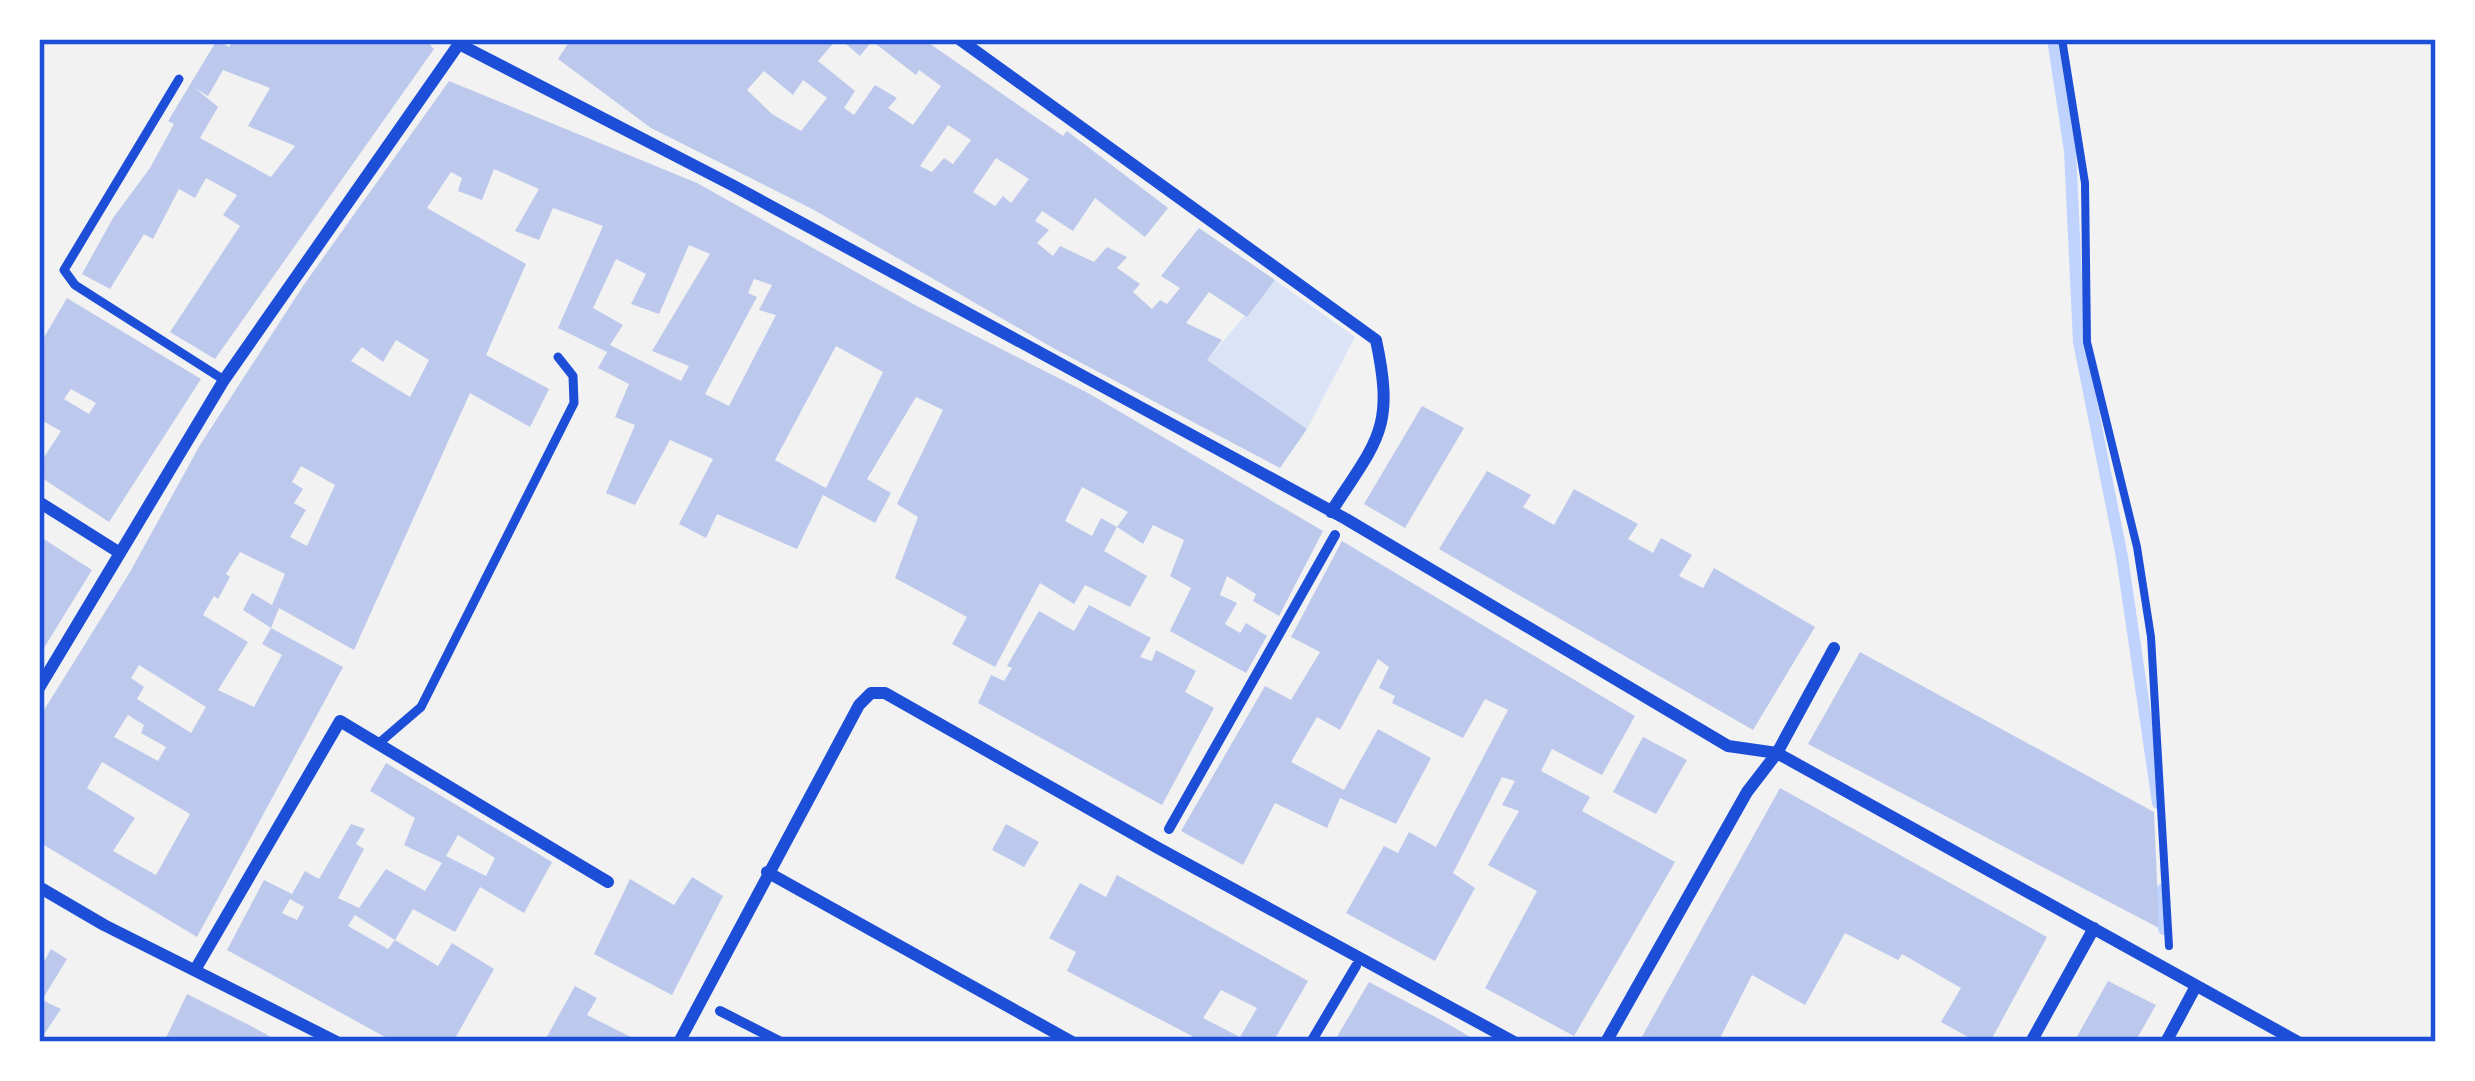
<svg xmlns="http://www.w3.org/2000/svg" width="2475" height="1081" font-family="Jost,sans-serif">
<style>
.green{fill:#dbe4f7}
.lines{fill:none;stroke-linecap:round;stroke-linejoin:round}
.stream{stroke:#bfd3fe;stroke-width:12}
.building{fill:#bdc9ec;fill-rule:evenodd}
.path{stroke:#1d4ed8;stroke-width:8}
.service{stroke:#1d4ed8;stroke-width:9}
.pedestrian{stroke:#1d4ed8;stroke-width:10}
.minor{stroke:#1d4ed8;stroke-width:12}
.neatline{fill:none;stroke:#1d4ed8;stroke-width:4.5}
</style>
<rect width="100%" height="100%" fill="#f2f2f2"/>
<path class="green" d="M1275 280 1355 337 1307 429 1207 360Z"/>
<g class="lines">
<path class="stream" d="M2053 39 2070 151 2079 342 2122 557 2158 803
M2162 890 2164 929"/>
</g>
<path class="building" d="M235 39H434L430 45 434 49 215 359 170 332 240 226 223 215 237 195 206 178 195 198 179 189 153 239 144 234 110 289 82 274 113 218 150 168 174 124 168 121 217 40 229 47ZM223 70 270 88 248 126 295 146 271 177 200 138 218 107 195 88 208 96Z
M571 39H837L818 61 855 91 844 108 854 115 875 85 897 98 888 108 913 125 941 86 919 70 916 75 872 41 860 56 840 39H923L1063 136 1067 131 1168 208 1145 237 1095 198 1073 231 1042 211 1035 221 1049 230 1037 243 1053 256 1060 246 1094 262 1107 247 1127 257 1117 268 1140 284 1133 292 1152 309 1160 300 1167 304 1180 288 1161 276 1199 228 1275 280 1247 317 1209 292 1186 323 1222 340 1207 360 1307 429 1280 468 1055 349 814 210 651 128 558 59ZM764 71 793 95 803 80 827 98 801 131 772 114 747 90ZM948 125 971 140 953 164 944 158 932 172 920 166ZM996 158 1029 179 1011 203 1003 196 995 206 973 192Z
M449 81 697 183 915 305 1088 393 1323 531 1279 616 1253 601 1256 594 1227 576 1220 595 1237 603 1225 624 1240 633 1246 623 1267 636 1246 673 1170 631 1191 588 1170 576 1184 540 1153 525 1143 544 1117 527 1104 551 1147 576 1130 607 1085 585 1074 604 1040 583 995 667 952 644 967 617 895 578 918 517 897 504 943 410 916 397 867 479 891 493 875 523 823 495 797 549 717 514 706 538 679 524 713 459 670 440 635 505 606 493 635 425 615 417 629 384 598 368 607 352 558 328 603 226 553 208 539 240 515 231 539 189 494 169 482 200 458 191 462 178 451 172 427 208 526 264 486 355 549 389 530 427 470 393 354 650 279 608 271 628 243 610 252 593 272 605 285 574 240 552 226 574 230 577 218 599 214 596 203 615 248 642 218 690 254 707 282 655 262 644 271 628 343 667 197 937 39 842V718L130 572 200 445 303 286ZM689 245 710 254 652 351 689 366 681 381 610 345 623 325 593 308 616 259 646 274 631 304 659 314ZM754 279 772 285 759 310 776 315 729 406 705 394 757 297 748 293ZM396 340 429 360 410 397 351 361 362 347 383 362ZM836 346 883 372 826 488 775 460ZM301 466 335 485 307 546 290 537 306 510 294 503 303 489 292 482ZM1082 487 1128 512 1117 527 1101 518 1092 536 1065 521ZM139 665 206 707 191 733 137 699 144 687 131 678ZM128 715 144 725 141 733 166 747 158 761 114 737ZM102 762 190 814 156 875 113 851 135 818 87 788Z
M67 298 201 379 109 522 39 476V465L61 431 39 419V346ZM71 389 96 403 89 414 64 399Z
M1422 406 1464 428 1405 528 1364 504Z
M1487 471 1531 495 1523 507 1554 525 1574 489 1638 524 1628 539 1653 553 1661 538 1692 555 1679 576 1703 588 1714 568 1815 627 1753 730 1439 549Z
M39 536 92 570 39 656Z
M1342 541 1635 716 1602 775 1552 749 1541 771 1590 797 1582 811 1675 862 1574 1036 1485 988 1537 891 1488 865 1519 811 1502 805 1515 781 1502 777 1453 873 1475 888 1435 961 1346 913 1384 846 1398 853 1409 832 1436 847 1508 710 1485 699 1463 738 1392 703 1395 696 1379 688 1389 667 1378 659 1340 730 1317 717 1291 762 1344 790 1378 729 1431 758 1396 824 1340 798 1327 828 1275 803 1243 865 1181 831 1265 686 1291 700 1320 652 1291 637Z
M1089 605 1151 638 1140 657 1152 661 1156 650 1196 671 1185 692 1214 708 1162 805 978 703 991 675 1004 681 1012 668 1007 666 1039 611 1074 631Z
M1860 652 2154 812 2159 928 1808 744Z
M1643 737 1687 760 1656 814 1613 792Z
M386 763 552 862 524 913 480 887 455 932 413 909 395 940 438 966 452 943 494 969 453 1042H394L227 950 264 880 292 894 305 871 319 879 351 824 365 829 356 844 364 849 338 898 359 908 386 869 425 891 442 863 404 845 415 818 370 791ZM458 835 495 858 486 876 446 856ZM290 899 304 907 297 920 282 913ZM355 915 395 940 388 949 348 926Z
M1780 788 2047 937 1990 1042H1977L1941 1022 1961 988 1902 954 1898 960 1845 933 1805 1005 1752 975 1718 1042H1639Z
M1006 824 1039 842 1024 867 992 850Z
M1117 875 1308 981 1273 1042H1189L1192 1036 1067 971 1076 952 1049 938 1080 883 1106 897ZM1221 990 1257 1008 1240 1037 1203 1018Z
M692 877 723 896 672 995 594 954 630 879 674 905Z
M51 949 67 959 42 1000 61 1009 39 1042V956L45 960Z
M2108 981 2156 1005 2135 1042H2074Z
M1369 982 1441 1020 1479 1042H1334Z
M575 986 597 998 587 1015 641 1042H544Z
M187 994 251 1026 280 1042H164Z"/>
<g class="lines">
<path class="path" d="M2062 39 2085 183 2087 342 2137 547 2151 637 2169 946"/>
<path class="service" d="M179 79 64 270 75 285 224 380
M378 744 421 707 574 403 573 376 558 357"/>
<path class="pedestrian" d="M1169 829 1335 535
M720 1011 781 1042
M1311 1042 1356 966"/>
<path class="minor" d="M959 39 1376 340C1395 429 1378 439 1331 512
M459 44 732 185 1346 519 1728 746 1777 753 2298 1042
M39 502 120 553
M39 688 224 380 461 41
M767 872 1072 1042
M39 887 104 925 337 1042
M195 970 340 721 608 882
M679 1042 859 705 871 693H885L1158 848 1514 1042
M1606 1042 1747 792 1777 753 1834 648
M2031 1042 2094 928
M2166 1042 2196 986"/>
</g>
<rect width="2475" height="1081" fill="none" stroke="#ffffff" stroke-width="84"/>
<rect x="42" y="42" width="2391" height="997" class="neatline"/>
</svg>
